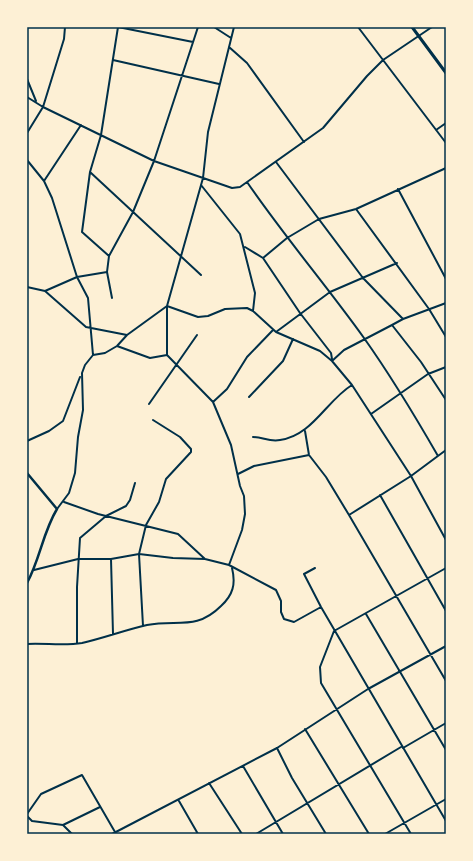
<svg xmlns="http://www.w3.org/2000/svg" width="473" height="861" font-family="'Source Sans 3',sans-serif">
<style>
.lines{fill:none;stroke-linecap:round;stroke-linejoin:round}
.minor{stroke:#003049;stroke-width:2}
.tertiary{stroke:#003049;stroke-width:2.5}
.primary{stroke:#003049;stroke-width:3}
.neatline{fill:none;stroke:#003049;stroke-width:1.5}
</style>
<rect width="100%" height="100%" fill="#fdf0d5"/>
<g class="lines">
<path class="minor" d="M118 27 193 42
M214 27 231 38
M358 27 446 143
M229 47 247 63 304 142
M113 60 219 84
M27 79 36 101
M27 97 43 107 154 161 232 188 240 187 323 128 367 76 383 60 432 27
M436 130 446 123
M27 133 43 107 64 39 65 27
M27 160 44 181 52 198 77 277 88 298 93 355
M276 162 363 278 403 319
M90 172 201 275
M44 181 81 125
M247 182C284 236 326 285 364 338 391 376 415 416 438 456
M201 185 240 234 255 293 253 311
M398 189 446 279
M356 209 429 309 446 337
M245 247 263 258 300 313 331 353 332 359
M109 256 82 232 90 172 101 135 118 27
M263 258 287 238 319 219 356 209 446 168
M27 287 45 291 86 327 127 335
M45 291 77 277 107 272
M112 298 107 272 109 256 133 212 154 161 198 27
M392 325 403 319 446 303
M276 332 330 292 397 263
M117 346 150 358 167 355
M332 361 344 350 392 325 421 362 446 400
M249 397 283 361 293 339
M213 402 227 389 247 357 273 330
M149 404 197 335
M371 414 428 374 446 367
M305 431 309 455 326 477 349 515 446 681
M253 437C263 437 269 442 280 440 312 436 327 400 352 385
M27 441 49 431 63 421 80 377
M238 474 254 466 309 455
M380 495 446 611
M64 502 98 514 178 534 205 559 229 565 276 590 281 601V612L284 619 294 622 321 607
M57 509 69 493 75 473 78 437 83 410 82 373 85 365 93 355 105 353 117 346 127 335 167 306 198 317 208 316 225 309 247 308 253 311 276 332 320 351 332 361 352 385 411 476 446 450
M349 515 411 476 446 540
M111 559 113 634
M229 565 242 530 245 514 244 496 240 486 231 445 213 402 167 355V306L203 178 208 132 234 27
M315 568 304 574 321 607 446 821
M34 570 78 559H111L139 554 173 558 205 559
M366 614 446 750
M143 626 139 554 146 525 159 502 166 479 191 452V449L180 437 153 420
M77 643V587L80 538 106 516 126 506 130 500 135 483
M27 644C45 643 65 646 82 643 104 638 125 630 147 625 177 619 196 631 221 606 233 595 236 584 232 568
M305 729 369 834
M277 748 292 778 326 834
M403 748 446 723
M243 766 283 834
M209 783 242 834
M179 801 198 834
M27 814 41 794 82 775 115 832
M27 816 32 821 63 825 72 834
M63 825 100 807
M112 834 277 748 368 689 446 646
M256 834 401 747
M385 834 446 799
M411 834 321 683 320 667 334 631 446 568"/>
<path class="tertiary" d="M27 473 57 509C43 532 40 559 27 583"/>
<path class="primary" d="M412 27 446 73"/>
</g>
<rect width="473" height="861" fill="none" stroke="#fdf0d5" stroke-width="56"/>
<rect x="28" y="28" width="417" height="805" class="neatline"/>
</svg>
